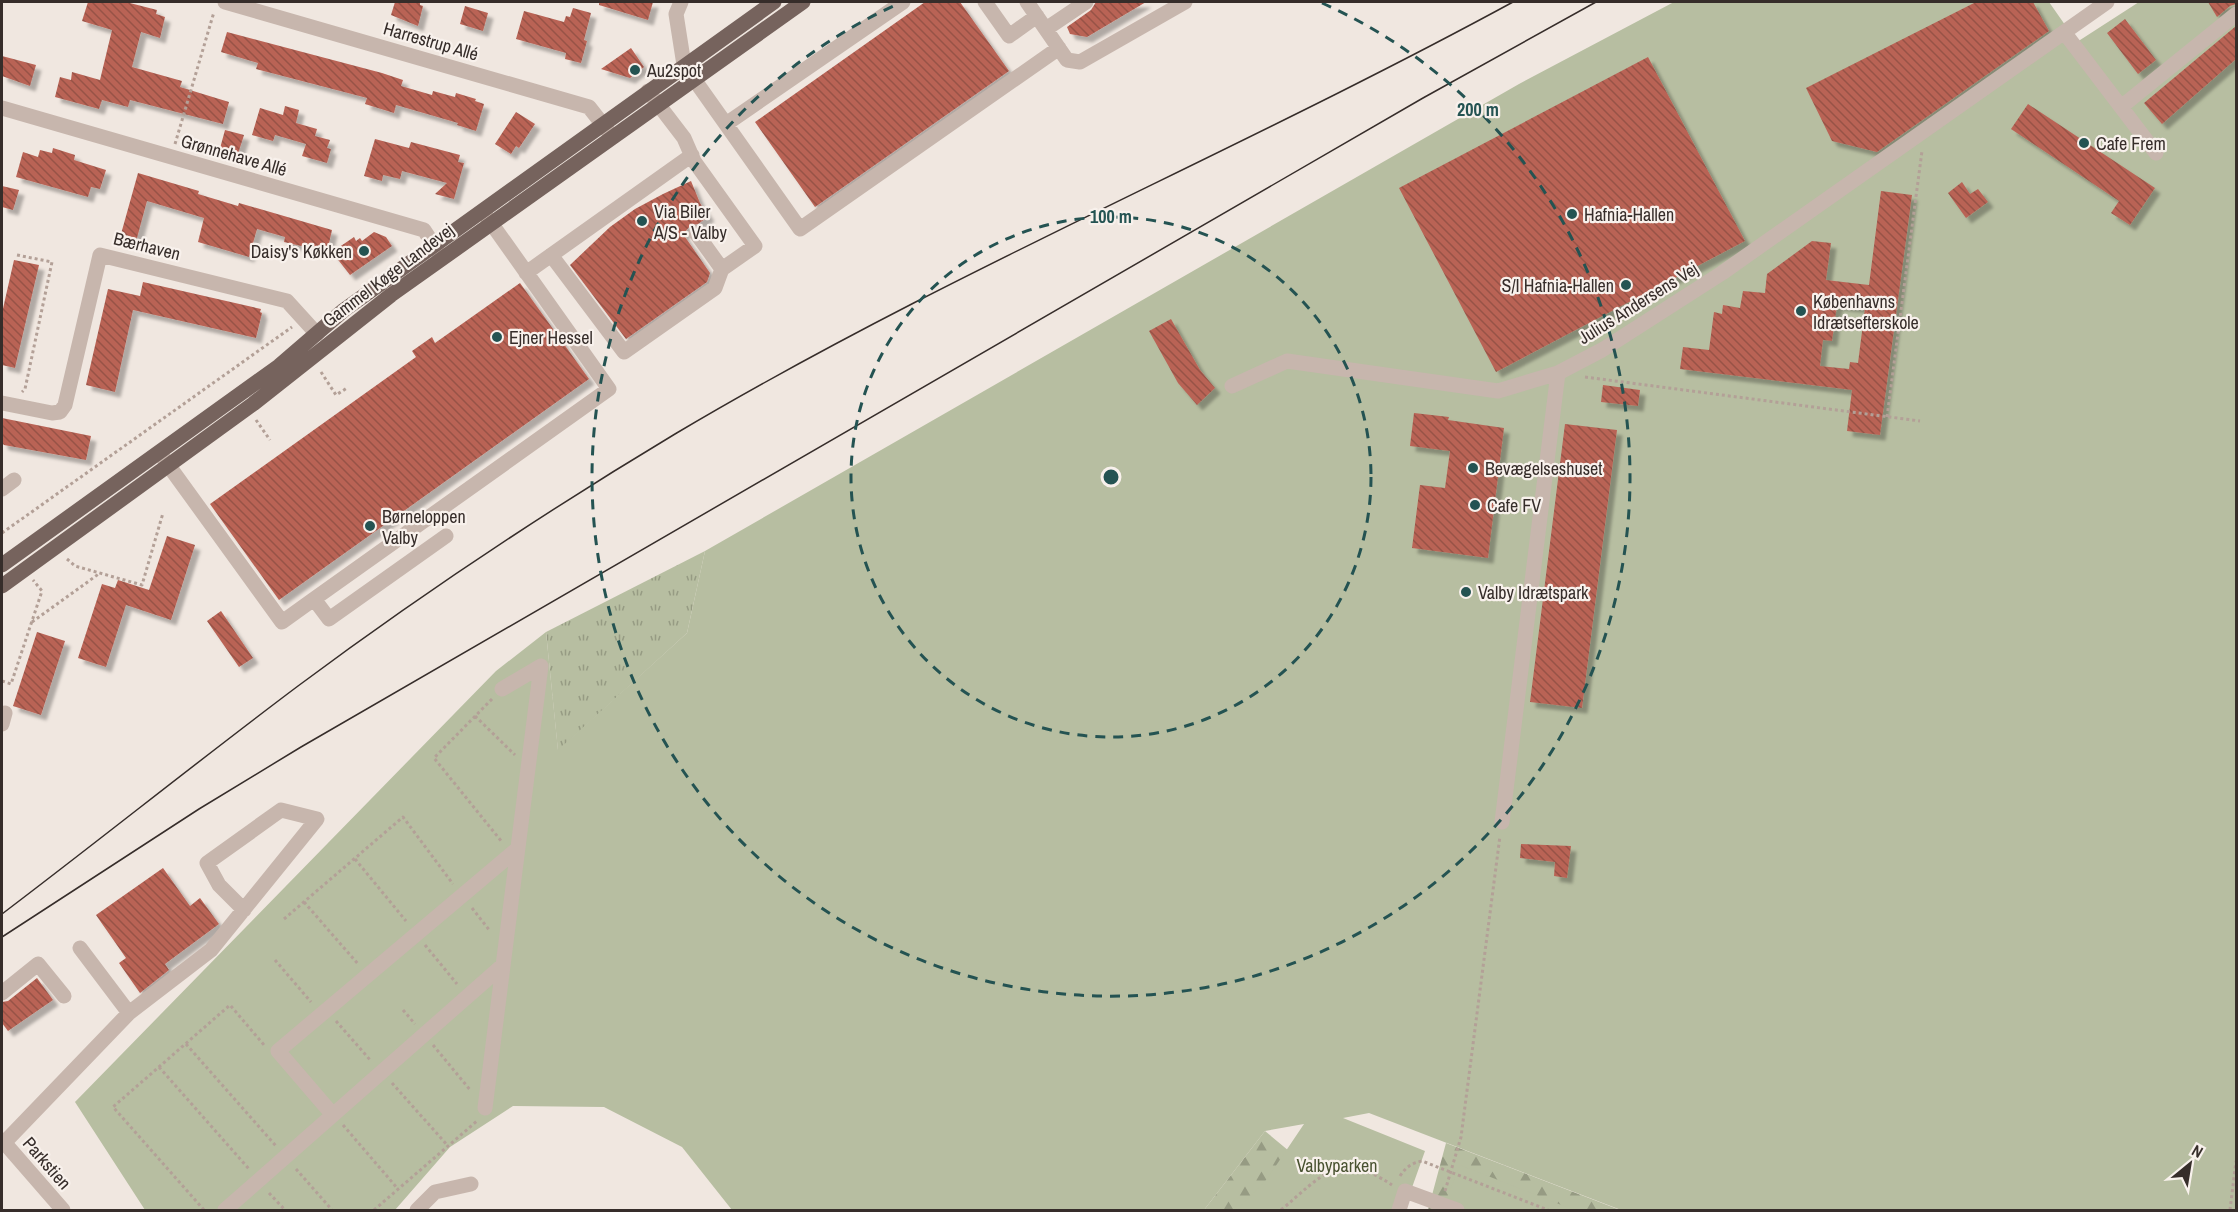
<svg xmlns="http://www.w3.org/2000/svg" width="2238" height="1212" font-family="'Archivo Narrow',sans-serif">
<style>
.grass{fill:url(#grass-tufts)}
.forest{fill:url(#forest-firs)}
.green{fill:#b7bea1}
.building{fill:url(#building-back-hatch);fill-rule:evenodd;filter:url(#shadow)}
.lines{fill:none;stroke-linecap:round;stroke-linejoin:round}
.path{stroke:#b3a097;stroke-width:3;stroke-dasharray:3 3;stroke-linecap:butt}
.minor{stroke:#c7b6ad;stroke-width:15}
.major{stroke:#76635d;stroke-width:15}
.tram{stroke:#362d2a;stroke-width:1.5}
.ring{fill:none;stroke:#245352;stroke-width:3;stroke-dasharray:10 8}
.poi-dot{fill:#245352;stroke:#f8f1ec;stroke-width:2}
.labels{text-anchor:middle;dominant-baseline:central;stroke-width:4.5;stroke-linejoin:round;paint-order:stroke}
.street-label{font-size:18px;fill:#362d2a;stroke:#f8f1ec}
.poi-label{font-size:18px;fill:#362d2a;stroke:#f8f1ec;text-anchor:start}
.park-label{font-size:18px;fill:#495231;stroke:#f8f1ec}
.centre{fill:#245352;stroke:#f8f1ec;stroke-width:3}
.ring-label{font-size:18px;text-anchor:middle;font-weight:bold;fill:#245352;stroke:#f8f1ec;stroke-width:4.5;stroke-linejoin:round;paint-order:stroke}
</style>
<defs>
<pattern id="grass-tufts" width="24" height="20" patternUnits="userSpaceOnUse" patternTransform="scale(1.5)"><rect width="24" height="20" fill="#b7bea1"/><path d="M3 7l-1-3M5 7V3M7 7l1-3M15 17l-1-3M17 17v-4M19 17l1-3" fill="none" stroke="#969b83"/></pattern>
<pattern id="forest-firs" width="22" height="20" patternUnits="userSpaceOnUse" patternTransform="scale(1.5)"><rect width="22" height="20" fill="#b7bea1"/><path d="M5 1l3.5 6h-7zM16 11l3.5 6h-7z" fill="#969b83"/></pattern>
<pattern id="building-back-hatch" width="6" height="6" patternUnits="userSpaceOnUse" patternTransform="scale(1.5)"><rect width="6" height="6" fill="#b96355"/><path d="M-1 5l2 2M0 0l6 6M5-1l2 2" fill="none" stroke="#975247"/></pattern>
<filter id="shadow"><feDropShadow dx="5.5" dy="5.5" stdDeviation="1.5" flood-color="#0004"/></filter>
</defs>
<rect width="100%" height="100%" fill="#f0e7e0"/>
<path class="grass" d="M705 551 687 633 558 751 546 632Z"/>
<path class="forest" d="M1265 1131 1301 1161 1256 1210H1204Z
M1446 1143 1620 1210H1428Z"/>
<path class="green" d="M1674 2H2049L2077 42 2139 2H2236V1210H1621L1369 1113 1343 1118 1425 1151 1404 1210H1237L1267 1179 1304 1124 1265 1131 1204 1210H732L682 1147 604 1107 513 1106 450 1147 395 1210H145L75 1102 496 671 546 632 558 750 687 633 705 551 1519 84Z
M1460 1165 1574 1210H1442Z"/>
<path class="building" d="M88 2H126L157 10 156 14 165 17 160 38 141 32 132 67 182 81 180 87 229 102 223 124 130 100 128 107 102 100 99 109 55 97 60 77 71 80 72 72 100 80 112 30 82 21Z
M395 2H420V5L423 6 418 26 391 15Z
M599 2H653L648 20 599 5Z
M925 2H960L1009 71 815 207 755 122Z
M1096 2H1146L1087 37 1070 34 1067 27 1091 10Z
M1976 2H2033L2049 31 1877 152 1832 141 1806 88Z
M2208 2H2236V4L2230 6 2217 17Z
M465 6 488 13 483 31 460 24Z
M573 8 591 13 584 40 587 41 581 63 565 59 566 53 516 39 524 11 564 22 566 16 570 17Z
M2125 19 2156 60 2138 74 2107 33Z
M2236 26V59L2162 124 2144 103Z
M227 32 382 73 403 80 401 86 432 95 433 91 455 97 456 93 476 99 475 101 484 104 476 131 457 125 458 123 396 105 394 113 365 104 367 98 256 69 258 63 221 52Z
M631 48 644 67 630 78 601 69Z
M2 56 36 65 30 86 2 76Z
M1648 57 1745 241 1496 372 1399 188Z
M2028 104 2155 188 2130 225 2111 213 2119 201 2011 129Z
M285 106 299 110 296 123 317 129 315 136 330 140 327 148 331 149 327 163 302 156 306 144 275 135 273 141 252 135 260 108 283 115Z
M516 112 535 124 519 148 516 146 511 154 495 144Z
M225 130 244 135 237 157 219 152Z
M375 139 409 148 411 142 460 155 458 162 464 163 454 199 435 194 447 183 402 171 400 179 383 175 382 181 364 176Z
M53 148 75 155 74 160 106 170 100 189 91 187 88 197 16 177 23 152 38 157 40 150 52 153Z
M138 173 199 191 198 194 238 206 239 203 332 230 327 252 284 242 285 237 257 229 249 257 198 242 204 218 147 201 137 238 121 234Z
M691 181 700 203 709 216 698 224 691 225 683 234 710 273 707 282 626 339 570 265 610 227 635 209 663 194Z
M1962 182 1970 194 1978 189 1988 202 1966 218 1948 193Z
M2 186 19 190 13 210 2 207Z
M1881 191 1912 195 1880 435 1847 431 1852 390 1680 369 1683 347 1709 350 1714 312 1722 314 1723 305 1740 308 1743 291 1765 293 1767 274 1812 241 1831 243 1826 280 1869 285ZM1837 305 1865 308 1858 363 1850 362 1849 369 1820 366 1823 340 1832 341Z
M374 232 386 237 392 246 350 275 332 252 354 237 356 241 360 238 362 241Z
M14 260 39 265 15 368 2 365V313Z
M143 282 261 309 260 312 262 313 256 338 133 310 115 392 86 385 108 289 140 296Z
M520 283 589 379 279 600 210 504 416 357 412 351 432 337 435 343Z
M1171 319 1200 370 1215 388 1197 405 1178 383 1149 331Z
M1603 385 1640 390 1638 406 1601 402Z
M1414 413 1449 417 1448 420 1504 428 1488 558 1412 548 1420 485 1445 488 1450 451 1410 446Z
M2 418 91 436 86 460 4 445 2 443Z
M1565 424 1617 430 1582 708 1530 702Z
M167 536 195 545 171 620 126 605 106 667 78 658 102 584 115 588 118 580 149 590Z
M221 611 253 658 239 667 207 621Z
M37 632 65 641 41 715 13 706Z
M1521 844 1571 846 1567 878 1554 876 1555 862 1520 858Z
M163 868 190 906 200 898 219 924 165 964 169 970 140 993 119 963 126 958 96 915Z
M37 978 53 1000 8 1031 2 1023V1002L8 1001Z"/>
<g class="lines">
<path class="path" d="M175 144 214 12
M17 255 52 262 25 389 22 392
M321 372 336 395 347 388
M1585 377 1920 421
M1887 417 1922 151
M256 420 270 440
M2 533 292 327
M67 559 75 566 142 585 163 513
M32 622 100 573
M2 681 11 684 42 591 33 580
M492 699 434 758 502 842
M475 716 515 755
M355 859 406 921
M304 902 358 964
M472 908 490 931
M284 919 403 817 453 884
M425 945 457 984
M275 960 311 1002
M403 1010 415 1024
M336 1021 371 1061
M186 1044 276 1146
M433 1045 471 1091
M159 1067 249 1169
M392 1083 448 1146
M343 1125 398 1189
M296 1169 332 1210
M1400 1176C1406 1167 1412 1163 1422 1161L1548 1210
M1445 1191 1461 1137 1500 836
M269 1193 285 1210
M204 1210 113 1107 230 1005 264 1045
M374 1210 477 1121
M1281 1210C1322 1176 1338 1149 1392 1185
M2230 1210 2236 1161"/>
<path class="minor" d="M225 2 589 107 611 135
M681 2 676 14 684 65 800 229 1059 48
M985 2 1009 36 1037 16
M1027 2 1067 60 1080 62 1185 2
M1046 29 1086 2
M2064 32 2156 153
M648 91 684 138 694 161 755 246 722 269 696 233
M2121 107 2236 14
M2 108 424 230 441 256
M726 124 903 2
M551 255 624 352 715 288 722 269
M526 273 692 155
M1232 386 1287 361 1498 391 1558 373
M2 403 52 413 60 412 65 405 100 255 287 301 317 334
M161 455 282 622 314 599
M2 489 14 480
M446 536 329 619 314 599 609 389 484 213
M2 724 5 713
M1502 822 1558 373 1602 350 1722 273 2107 2
M80 948 129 1013
M2 993 38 964 64 996
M485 1108 541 666 502 689
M333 1115 278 1051 516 850
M2 1140 63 1210
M4 1143 129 1013 211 950 317 819 281 810 207 863 219 885 244 910
M225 1210 502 966
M417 1210 435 1192 471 1184
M1399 1210 1405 1191 1457 1210"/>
<path class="major" d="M2 565 279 366 344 310 774 2
M2 586 253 404 391 295 803 2"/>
<path class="tram" d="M2 914C101 839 198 761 298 686 419 596 545 512 675 434 946 273 1237 152 1513 2
M2 937 199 809 301 747 1423 98 1596 2"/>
</g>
<g class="ring">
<circle cx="1111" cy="477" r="260"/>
<path d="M1322 3A519 519 0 1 1 900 3"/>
</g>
<g class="poi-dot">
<circle cx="635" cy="70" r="6"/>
<circle cx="2084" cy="143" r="6"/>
<circle cx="1572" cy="214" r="6"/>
<circle cx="642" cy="221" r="6"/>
<circle cx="364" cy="251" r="6"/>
<circle cx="1626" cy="285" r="6"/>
<circle cx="1801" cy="311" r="6"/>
<circle cx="497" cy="337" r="6"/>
<circle cx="1473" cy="468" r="6"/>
<circle cx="1475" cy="505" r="6"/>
<circle cx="370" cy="526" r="6"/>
<circle cx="1466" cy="592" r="6"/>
</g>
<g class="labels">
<g class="street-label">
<text transform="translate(431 41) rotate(16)">Harrestrup Allé</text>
<text transform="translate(234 155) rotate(16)">Grønnehave Allé</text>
<text transform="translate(147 246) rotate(14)">Bærhaven</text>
<text transform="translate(388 275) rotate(-37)">Gammel Køge Landevej</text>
<text transform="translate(1638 303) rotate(-32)">Julius Andersens Vej</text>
<text transform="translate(47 1163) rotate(49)">Parkstien</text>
</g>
<g class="poi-label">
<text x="647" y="70">Au2spot</text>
<text x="2096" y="143">Cafe Frem</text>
<text x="654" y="211">Via Biler<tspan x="654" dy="21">A/S - Valby</tspan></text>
<text x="1584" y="214">Hafnia-Hallen</text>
<text x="352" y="251" text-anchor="end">Daisy's Køkken</text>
<text x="1614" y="285" text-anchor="end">S/I Hafnia-Hallen</text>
<text x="1813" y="301">Københavns<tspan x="1813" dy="21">Idrætsefterskole</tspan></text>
<text x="509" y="337">Ejner Hessel</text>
<text x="1485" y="468">Bevægelseshuset</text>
<text x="1487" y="505">Cafe FV</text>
<text x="382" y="516">Børneloppen<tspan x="382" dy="21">Valby</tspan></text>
<text x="1478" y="592">Valby Idrætspark</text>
</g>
<g class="park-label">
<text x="1337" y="1165">Valbyparken</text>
</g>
</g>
<circle cx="1111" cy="477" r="9" class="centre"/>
<g class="ring-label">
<text x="1478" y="116">200 m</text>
<text x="1111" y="223">100 m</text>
</g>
<rect width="2238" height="1212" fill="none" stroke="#362d2a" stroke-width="6"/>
<g transform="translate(2190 1164) rotate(30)" stroke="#f8f1ec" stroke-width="4.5" paint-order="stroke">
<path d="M0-4.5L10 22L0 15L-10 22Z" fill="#362d2a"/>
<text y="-9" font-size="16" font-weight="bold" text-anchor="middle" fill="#362d2a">N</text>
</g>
</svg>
